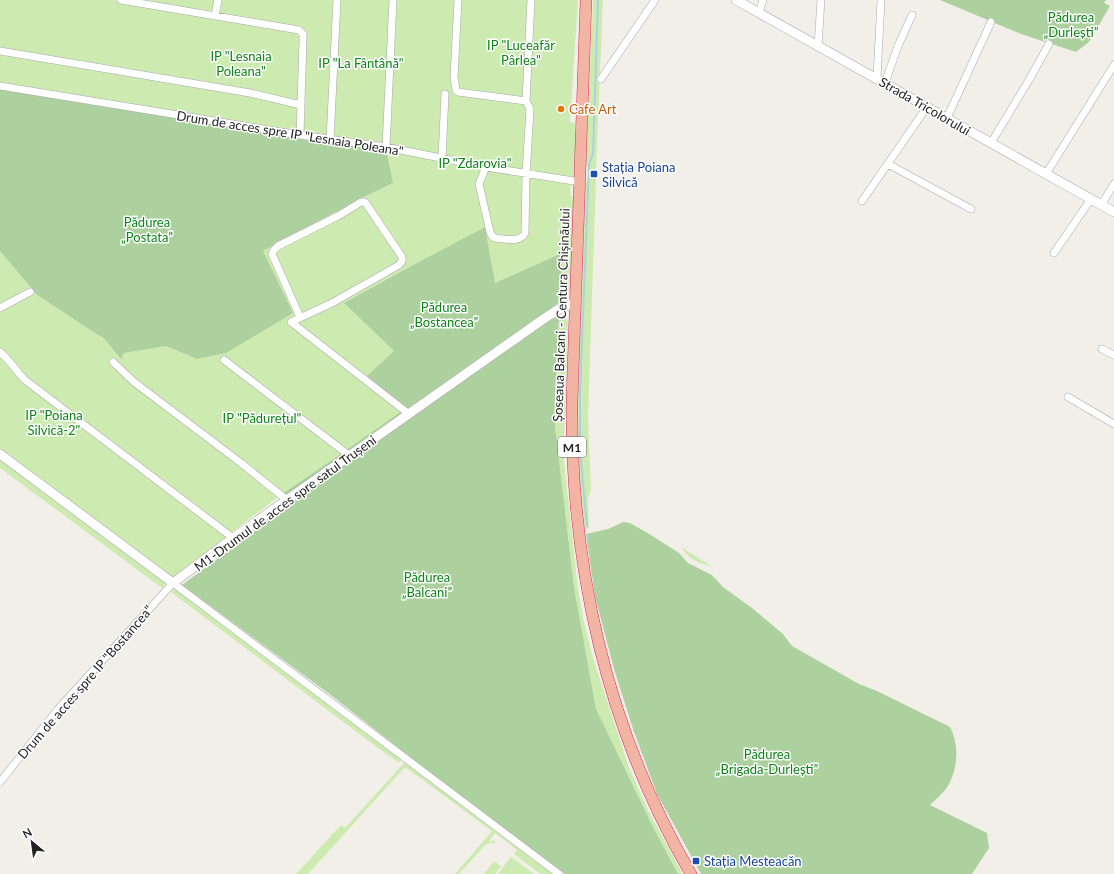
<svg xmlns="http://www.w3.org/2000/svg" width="1114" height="874" font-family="Lato,sans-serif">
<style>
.grass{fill:#cdebb0}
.forest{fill:#add19e}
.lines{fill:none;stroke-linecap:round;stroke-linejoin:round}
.stream{stroke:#aad3df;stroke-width:2}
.minor-casing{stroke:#a9a9a9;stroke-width:8}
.tertiary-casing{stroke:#a9a9a9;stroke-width:10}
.trunk-casing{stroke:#dc2a67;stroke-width:12}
.minor{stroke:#fff;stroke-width:7}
.tertiary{stroke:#fff;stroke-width:9}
.trunk{stroke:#f2b4a3;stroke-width:11}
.food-dot{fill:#e8710a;stroke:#fff;stroke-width:1.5}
.transit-dot{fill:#1a4fb4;stroke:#fff;stroke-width:1.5}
.labels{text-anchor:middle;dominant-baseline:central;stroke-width:3;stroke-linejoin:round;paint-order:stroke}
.shield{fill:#fff;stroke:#646464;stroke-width:1}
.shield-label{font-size:12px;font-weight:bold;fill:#222}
.park-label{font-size:13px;fill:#0c8416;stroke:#fff}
.street-label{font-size:13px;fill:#222;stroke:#fff}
.food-label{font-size:13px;fill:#c56008;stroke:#fff;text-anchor:start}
.transit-label{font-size:13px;fill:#164399;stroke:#fff;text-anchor:start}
</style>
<rect width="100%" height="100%" fill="#f2efe9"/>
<path class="grass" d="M0 0H578L570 122 575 123V174L573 177 569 178 568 183 571 185 570 195 574 199 571 287 566 297 560 302 562 253 495 284 485 227 413 265 345 303 394 351 407 408 282 494 172 578 0 449V251L37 295 98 335 103 336 121 358 124 353 166 346 197 359 226 353 263 251 366 196 393 183 0 88Z
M593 0H603L596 171 590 170 586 165Z
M589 177H596L588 418 591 490 588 497 589 528 585 529 580 489 577 437 578 379 582 288 585 186Z
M559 316 566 318 568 322 564 437V462L578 589 584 622 593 658 628 765 648 810 681 871V874H678L655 831 596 709 574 587 554 417Z
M0 458 166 583 162 588 0 468Z
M681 547 711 566C695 562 691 560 681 547Z
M176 588 402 758 399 763 370 742 171 592Z
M406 762 556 874H540L514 854 517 850 495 833 489 841 491 843 493 840 496 843 486 844 459 874H455L492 831 405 767 308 874H296L341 825 345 828 404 763Z
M510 856 534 874H498L510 858Z
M494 861 501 866 495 874H484Z"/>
<path class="forest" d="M940 0H1106L1104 3 1110 6 1089 42 1076 52 1021 34Z
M0 88 386 150 393 183 366 196 263 251 293 313 226 353 197 359 166 346 124 353 121 359 103 337 98 335 37 295 0 251Z
M485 227 495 283 562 253 560 302 536 321 409 410 367 376 394 351 344 303 413 265Z
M559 316 554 417 574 587 596 709 655 831 678 874H565L483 814 332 696 182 585 315 486 543 324Z
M402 411 405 413 350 453 346 450Z
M342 453 346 457 288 497 282 494Z
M623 522 630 523 651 535 679 553 688 563 712 575 723 587 752 608 783 634 792 646 859 684 877 691 950 727C960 746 958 771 946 789 941 795 935 800 930 805L987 833 989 848 972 874H701L657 794 634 732 614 669 595 596 586 534 608 529Z"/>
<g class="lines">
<path class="stream" d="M587 526 580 451V392L589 164 593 154 598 0
M588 535V539"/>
<g class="minor-casing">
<path id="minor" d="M121 0 299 30 303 34V40L300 135
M458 0 454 77 456 90 458 92 526 101
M759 13 763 0
M215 16 218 0
M818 46 821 0
M0 51 250 93 301 105
M877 78 881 0
M601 79 655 0
M885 83 898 46 912 15
M0 86 300 135 386 147 486 167 580 182
M947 118 991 22
M330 140 337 0
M991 143 1029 80 1049 44
M386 147 393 0
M442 158 445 94
M888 164 971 209
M486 167 479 184 490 232 492 236 495 238C505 239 520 243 525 233L526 174 530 109 526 101 531 0
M1046 174 1114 65
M862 201 927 107
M1101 205 1114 184
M1054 253 1091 199
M0 308 30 292
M300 317 272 254 274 250 278 246 338 216 361 202H365L402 257V261L399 265 332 303 291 322 409 414
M1102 349 1114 355
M0 352C10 360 16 371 25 380L233 538
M224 360 350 456
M113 362 134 382 241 463 287 500
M1068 397 1114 424
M0 782 59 708 173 583 559 874"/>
</g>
<g class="tertiary-casing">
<path id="tertiary" d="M736 0 1114 212
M0 454 173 583 233 538 542 320 557 310 576 302"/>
</g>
<g class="trunk-casing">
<path id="trunk" d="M586 0 572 400C570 566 607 730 691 874"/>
</g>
<use href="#minor" class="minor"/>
<use href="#tertiary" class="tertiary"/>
<use href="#trunk" class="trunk"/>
</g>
<circle class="food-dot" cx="561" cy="109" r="4"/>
<g class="transit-dot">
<rect x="590" y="170" width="8" height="8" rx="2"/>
<rect x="692" y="857" width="8" height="8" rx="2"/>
</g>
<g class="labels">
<rect class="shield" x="558" y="437" width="28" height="20" rx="3"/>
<g class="shield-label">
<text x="572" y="447">M1</text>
</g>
<g class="park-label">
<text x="1071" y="17">Pădurea<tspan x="1071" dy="15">„Durlești”</tspan></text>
<text x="521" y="45">IP "Luceafăr<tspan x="521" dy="15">Pârlea"</tspan></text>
<text x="241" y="56">IP "Lesnaia<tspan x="241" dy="15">Poleana"</tspan></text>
<text x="361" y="63">IP "La Fântână"</text>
<text x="475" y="163">IP "Zdarovia"</text>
<text x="147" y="222">Pădurea<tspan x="147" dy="15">„Postata”</tspan></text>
<text x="444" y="307">Pădurea<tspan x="444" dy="15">„Bostancea”</tspan></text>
<text x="54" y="415">IP "Poiana<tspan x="54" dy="15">Silvică-2"</tspan></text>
<text x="262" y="418">IP "Pădurețul"</text>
<text x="427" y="577">Pădurea<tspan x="427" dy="15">„Balcani”</tspan></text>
<text x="767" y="754">Pădurea<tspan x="767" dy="15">„Brigada-Durlești”</tspan></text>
</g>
<g class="street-label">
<text transform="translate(925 106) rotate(30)">Strada Tricolorului</text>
<text transform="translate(290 133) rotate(9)">Drum de acces spre IP "Lesnaia Poleana"</text>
<text transform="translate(561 315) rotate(-88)">Șoseaua Balcani - Centura Chișinăului</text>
<text transform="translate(285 503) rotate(-36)">M1-Drumul de acces spre satul Trușeni</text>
<text transform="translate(85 682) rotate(-49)">Drum de acces spre IP "Bostancea"</text>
</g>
<g class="food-label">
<text x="569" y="109">Cafe Art</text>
</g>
<g class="transit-label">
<text x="602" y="167">Stația Poiana<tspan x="602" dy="15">Silvică</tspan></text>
<text x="704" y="861">Stația Mesteacăn</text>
</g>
</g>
<g transform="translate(32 842) rotate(331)" stroke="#ffffff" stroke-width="3" paint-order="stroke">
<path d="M0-3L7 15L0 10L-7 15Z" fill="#222222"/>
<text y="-6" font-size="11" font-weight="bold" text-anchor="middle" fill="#222222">N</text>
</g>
</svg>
